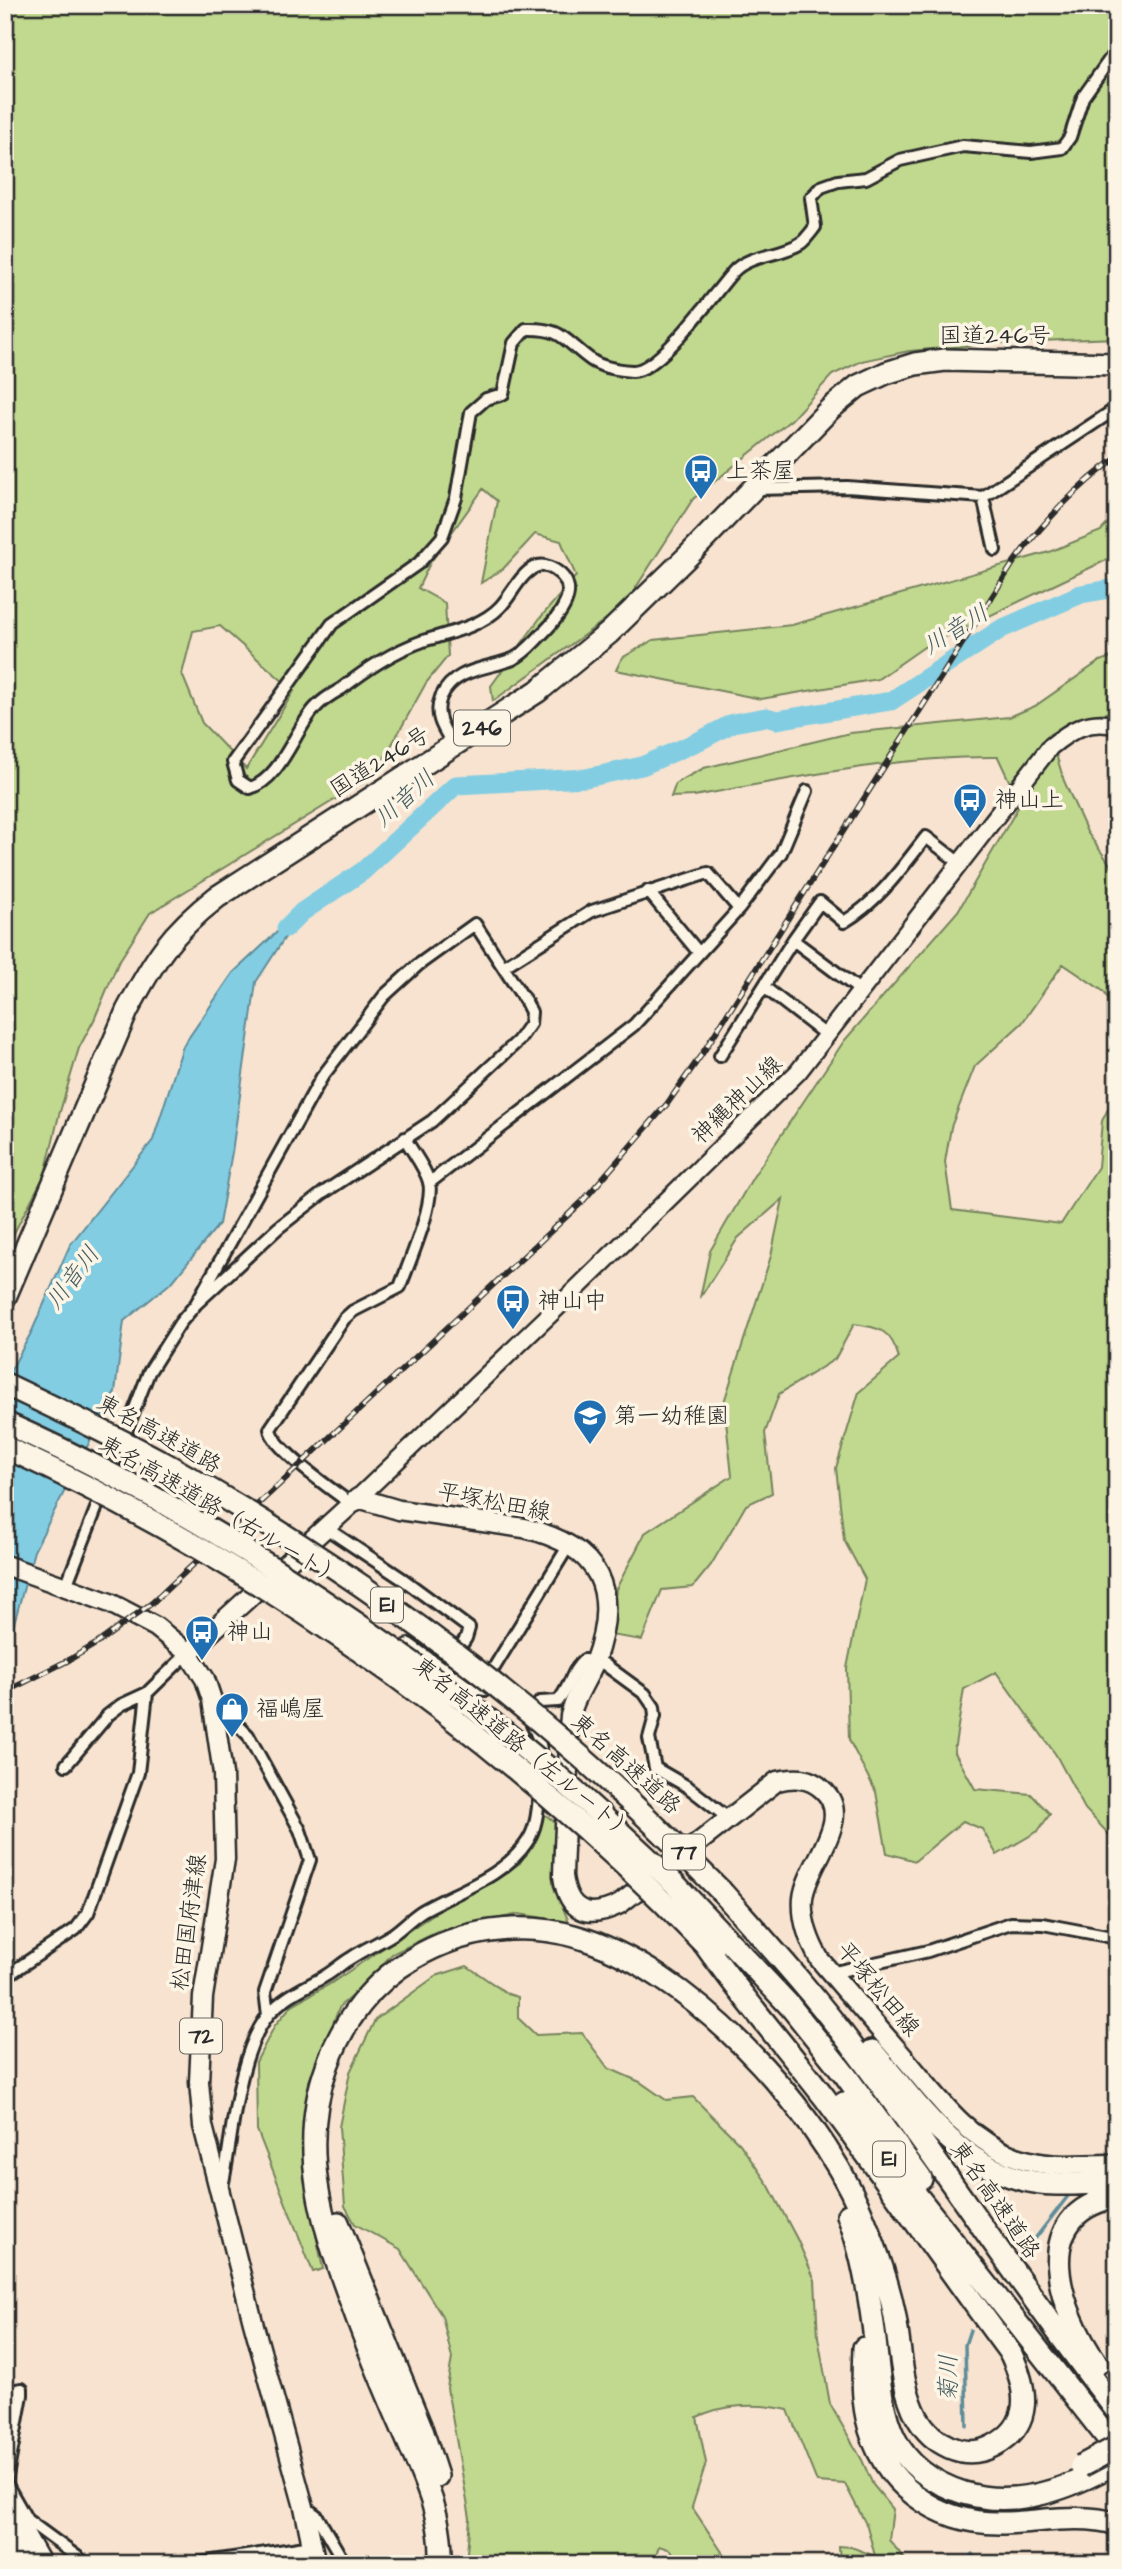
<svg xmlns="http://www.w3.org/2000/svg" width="1122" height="2569" font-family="'Architects Daughter','Klee One',sans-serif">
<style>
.green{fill:#c0d98f;stroke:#76825d;stroke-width:2;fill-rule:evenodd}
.water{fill:#83cde3;stroke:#608c99;stroke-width:2}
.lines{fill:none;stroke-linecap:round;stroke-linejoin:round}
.stream{stroke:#608c99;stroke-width:3.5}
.river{stroke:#83cde3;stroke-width:19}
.street-casing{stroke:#2b2b2b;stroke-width:16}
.secondary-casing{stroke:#2b2b2b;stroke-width:21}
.primary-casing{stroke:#2b2b2b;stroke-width:23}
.highway-casing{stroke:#2b2b2b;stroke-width:26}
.street{stroke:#fcf5e5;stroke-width:10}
.secondary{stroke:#fcf5e5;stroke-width:16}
.primary{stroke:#fcf5e5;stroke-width:18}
.highway{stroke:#fcf5e5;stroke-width:21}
.rail-casing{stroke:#2b2b2b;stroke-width:6}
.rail{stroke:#fcf5e5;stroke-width:3.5;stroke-dasharray:10;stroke-linecap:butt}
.highway-bridge-casing{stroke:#2b2b2b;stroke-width:26;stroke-linecap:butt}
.highway-bridge{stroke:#fcf5e5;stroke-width:21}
.labels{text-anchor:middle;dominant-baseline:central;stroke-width:7;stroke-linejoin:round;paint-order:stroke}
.shield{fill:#fcf5e5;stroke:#6a6863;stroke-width:2}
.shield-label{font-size:21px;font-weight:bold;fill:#2b2b2b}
.street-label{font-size:23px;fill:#2b2b2b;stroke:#fcf5e5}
.poi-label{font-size:23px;fill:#2b2b2b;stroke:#fcf5e5;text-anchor:start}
.water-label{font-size:24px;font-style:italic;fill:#455c62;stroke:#fcf5e5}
</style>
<rect width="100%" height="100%" fill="#f7e3cf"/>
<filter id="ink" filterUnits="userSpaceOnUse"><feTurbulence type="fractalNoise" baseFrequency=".0143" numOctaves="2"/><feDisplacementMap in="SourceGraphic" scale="14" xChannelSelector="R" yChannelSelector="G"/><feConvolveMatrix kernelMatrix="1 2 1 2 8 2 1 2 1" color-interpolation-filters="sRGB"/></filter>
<g filter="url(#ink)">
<path class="green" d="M5 5H1117V338L1011 342 909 351 862 361 832 375 792 419 693 499 624 606 493 701 491 686 540 618 576 576 561 541 535 534 503 569 481 583 497 501 483 489 430 563 418 588 445 603 448 656 426 683 375 775 150 913 118 963 94 1020 79 1048 59 1115 45 1174 5 1250ZM220 626 294 691 246 769 202 723 182 674 193 631Z
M1117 513V555L924 647 878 679 761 699 616 670 622 658 653 640 792 625 1049 552 1101 531Z
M1117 655V712L1096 714 1050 734 1064 781 1087 832 1117 874V1011L1103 991 1063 964 1022 1023 975 1066 951 1127 945 1162 952 1210 1061 1224 1098 1167 1102 1121 1117 1091V1843L1085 1809 1056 1755 996 1672 964 1689 954 1751 975 1789 1031 1794 1050 1814 1038 1831 997 1855 982 1829 963 1821 915 1861 887 1853 876 1792 849 1740 847 1668 865 1579 844 1540 836 1468 859 1392 899 1358C891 1330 881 1328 854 1324L835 1359 779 1394 765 1433 772 1493 746 1505 711 1565 693 1587 662 1590 642 1640 610 1635 616 1589 645 1533 732 1476 724 1402 771 1256 783 1199 738 1238 700 1298 710 1251 753 1177 844 1041 958 911 1020 804 998 757C896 756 794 778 694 796L671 797 676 783 704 768 850 733 1009 717 1035 706 1100 661Z
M543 1813 557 1824 553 1885 569 1922 519 1914 437 1932 392 1954 362 1987 340 2006 309 2081 305 2126 308 2194 323 2269 313 2272 257 2130 256 2062 275 2025 292 2005 330 1984 435 1913 500 1877 520 1863 540 1830Z
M467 1966 508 1994 518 1997V2018L536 2035 582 2033 608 2068 640 2082 666 2100 693 2097 740 2144 769 2186 797 2239 815 2280 818 2337 830 2404 862 2460 873 2485 893 2509 889 2540 909 2564H840L839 2546 851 2547 875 2556 867 2526 845 2484 817 2482 788 2410C759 2403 724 2404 697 2417L706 2463 692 2507 730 2564H680L671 2550 659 2546 653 2564H466L470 2518 447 2388 452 2358 442 2316 400 2249 355 2224 345 2206 339 2127 350 2072 375 2020 436 1976Z"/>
<path class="water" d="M306 905 256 982 232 1152 219 1224 173 1281 124 1321 115 1392 34 1551 5 1656V1381L32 1331 70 1245 153 1140 183 1046 233 973Z"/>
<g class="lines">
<path class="stream" d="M1024 2253 1068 2196
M967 2426 965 2345 970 2330
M972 2554 976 2564"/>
<path class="river" d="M286 928 302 912 363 871 456 785 586 778 642 766 701 740 733 723 766 717 777 720 891 701 1001 629 1081 594 1117 588"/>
<g class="street-casing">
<path id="street" d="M755 489 847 487 983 497 1117 408
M983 497 995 550
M454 746C445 731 433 716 441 697 454 668 488 669 513 659 524 654 533 643 541 635 558 618 584 589 555 570 549 566 541 564 535 567 520 574 511 596 500 607 481 627 448 633 423 641 392 652 367 669 341 689 332 694 322 700 315 708 294 731 281 779 250 788L238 780 233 762 332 624 419 563 442 537 456 498 471 412 486 399 503 394 514 343 526 329C564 328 563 340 591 360 601 367 619 370 632 371 659 373 714 293 733 272 749 254 781 256 801 243 806 239 811 232 815 227L811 198 821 187 838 181 866 178 900 160 963 146 1031 152 1062 148 1070 137 1083 97 1117 49
M648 891 699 953
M793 940 861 991
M503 967 592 911 708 873 739 909
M764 987 826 1035
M720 1056 793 940 820 902 844 922C879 901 901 869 926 837L961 864
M429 1183 634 1025 739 909 781 853 807 791
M109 1476 149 1372 180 1323 196 1304 278 1228 323 1193 432 1121 518 1041 530 1024 531 1012 526 1002 475 924 418 965 384 996 322 1077 196 1304
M351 1504C333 1490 273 1449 270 1429L344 1319 353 1311 400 1287C408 1265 435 1204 429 1182 425 1167 412 1152 405 1138
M326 1528 404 1580 469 1628 466 1638 445 1670
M66 1586 103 1491
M409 1644 470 1688 486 1690
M481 1689 569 1545
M214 1702 248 1735 300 1830 310 1860 265 1992 268 2015
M66 1765 108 1715 121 1705 147 1693
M831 1973 928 1951 1011 1923 1043 1924 1117 1938
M5 1977 76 1929 88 1913 138 1773 147 1693 188 1653
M222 2187C233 2138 236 2054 269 2014 284 1996 305 1988 325 1976 334 1971 342 1963 351 1958 364 1949 379 1943 393 1934 403 1927 411 1918 422 1911 457 1891 504 1877 527 1842 538 1826 538 1805 540 1786 543 1763 544 1745 532 1725L535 1710 540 1702 558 1701C570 1688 571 1671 584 1660L604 1664 645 1694 654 1707 655 1716 649 1738 655 1768 688 1787 728 1818
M5 2392 22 2389V2395L5 2487
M7 2485 27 2520 87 2564
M305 2507 317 2516 345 2564
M193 2564 312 2546"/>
</g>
<g class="secondary-casing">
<path id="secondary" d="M358 1498 565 1300 798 1072 1050 747C1071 730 1089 718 1117 726"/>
</g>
<g class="primary-casing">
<path id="primary" d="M5 1565 110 1603 156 1627 188 1653 205 1679 212 1700 223 1774 225 1859 203 1997 199 2082 203 2126 253 2322 304 2507 316 2564
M188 1653 358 1498 399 1510 524 1528C601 1546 621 1591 594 1663 587 1680 574 1698 570 1716 568 1733 569 1752 568 1769 566 1805 564 1840 563 1876 568 1912 588 1920 620 1904L777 1781C794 1777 809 1777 822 1789 856 1818 807 1863 803 1898 801 1921 809 1941 820 1960 847 1992 874 2023 901 2054 934 2092 966 2140 1016 2157 1053 2170 1080 2163 1117 2164"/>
</g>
<g class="highway-casing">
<path id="highway" d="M5 1297 127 1011C155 958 170 934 217 897L538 691 609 633 689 555 830 409 858 386 886 373 915 364 945 360 1117 364
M674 1883 790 2006 846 2076 921 2179
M722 1892C766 1942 812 1992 852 2046 943 2166 1024 2292 1117 2411
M660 1899 713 1953
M872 2051C921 2108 960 2173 1041 2183 1066 2186 1092 2182 1117 2183
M844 2103 1117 2450
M848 2215C861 2249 868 2287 873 2324 883 2398 876 2465 964 2493 1017 2509 1071 2488 1117 2462
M338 2223 422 2430 437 2476
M864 2348C863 2371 862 2395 867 2418 881 2484 937 2525 1004 2523 1041 2522 1081 2513 1117 2524
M1097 2364C1060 2313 1025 2212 1117 2197
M5 2502 40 2564
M5 2532 23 2564
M441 2564C443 2513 422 2475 403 2430 385 2389 368 2349 353 2307 323 2229 297 2148 327 2066 343 2021 372 1982 414 1958 461 1930 521 1921 574 1936 687 1967 814 2104 860 2210 874 2243 887 2277 894 2312 901 2347 900 2384 917 2417 932 2444 964 2461 993 2446 1034 2425 1027 2389 1011 2354 948 2269 888 2182 825 2098 785 2046 741 1996 703 1942"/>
</g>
<use href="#street" class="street"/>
<use href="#secondary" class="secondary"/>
<use href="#primary" class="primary"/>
<use href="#highway" class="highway"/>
<g class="rail-casing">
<path id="rail" d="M5 1692 69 1660 99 1642 152 1603 582 1202 667 1104 702 1054 1014 562C1041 525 1079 484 1117 458"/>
</g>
<use href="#rail" class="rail"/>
<g class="highway-bridge-casing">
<path id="highway-bridge" d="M5 1384C61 1411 117 1437 171 1467 309 1545 445 1639 565 1743 620 1790 671 1841 722 1892
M5 1423C142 1484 271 1562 393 1649 448 1688 502 1728 553 1772 594 1808 634 1845 674 1883
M5 1447C246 1558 471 1714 660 1899
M1081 2466 1117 2447"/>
</g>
<use href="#highway-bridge" class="highway-bridge"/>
</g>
</g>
<defs>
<g id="bus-pin" transform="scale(1.75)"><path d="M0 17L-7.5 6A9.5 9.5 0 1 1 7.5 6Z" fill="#1f6fb2" stroke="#fcf5e5"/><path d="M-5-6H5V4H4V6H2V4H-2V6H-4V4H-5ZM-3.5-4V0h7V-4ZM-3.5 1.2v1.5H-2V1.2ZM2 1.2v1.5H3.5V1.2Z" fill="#fff"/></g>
<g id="school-pin" transform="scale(1.75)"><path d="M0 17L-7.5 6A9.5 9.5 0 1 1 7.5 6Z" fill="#1f6fb2" stroke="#fcf5e5"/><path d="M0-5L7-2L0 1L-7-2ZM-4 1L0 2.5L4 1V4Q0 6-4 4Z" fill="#fff"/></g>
<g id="shop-pin" transform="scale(1.75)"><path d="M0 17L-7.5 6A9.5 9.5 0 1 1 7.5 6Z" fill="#1f6fb2" stroke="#fcf5e5"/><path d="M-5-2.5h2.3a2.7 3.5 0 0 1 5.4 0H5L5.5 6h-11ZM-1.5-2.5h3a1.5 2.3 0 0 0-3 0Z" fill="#fff"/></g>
</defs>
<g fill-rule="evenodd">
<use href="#bus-pin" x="701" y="471"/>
<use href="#bus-pin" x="970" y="800"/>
<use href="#bus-pin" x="513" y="1301"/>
<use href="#school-pin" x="590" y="1416"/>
<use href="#bus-pin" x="202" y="1632"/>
<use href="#shop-pin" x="232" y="1709"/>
</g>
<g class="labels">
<g class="shield">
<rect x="454" y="710.5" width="56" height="35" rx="5"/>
<rect x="371" y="1587.5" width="32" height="35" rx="5"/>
<rect x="663" y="1834.5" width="42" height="35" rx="5"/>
<rect x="180" y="2018.5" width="42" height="35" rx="5"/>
<rect x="873" y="2141.5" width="32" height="35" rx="5"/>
</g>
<g class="shield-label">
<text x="482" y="728">246</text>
<text x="387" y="1605">E1</text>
<text x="684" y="1852">77</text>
<text x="201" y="2036">72</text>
<text x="889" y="2159">E1</text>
</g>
<g class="street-label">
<text x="995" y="336">国道246号</text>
<text transform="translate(380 762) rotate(-32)">国道246号</text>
<text transform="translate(737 1100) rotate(-44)">神縄神山線</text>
<text transform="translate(159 1434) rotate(29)">東名高速道路</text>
<text transform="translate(494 1502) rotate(11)">平塚松田線</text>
<text transform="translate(221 1511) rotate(30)">東名高速道路（右ルート）</text>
<text transform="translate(524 1749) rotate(39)">東名高速道路（左ルート）</text>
<text transform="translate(626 1764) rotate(42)">東名高速道路</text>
<text transform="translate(189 1922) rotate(-82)">松田国府津線</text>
<text transform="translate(878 1989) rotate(50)">平塚松田線</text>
<text transform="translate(995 2200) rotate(55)">東名高速道路</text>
</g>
<g class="poi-label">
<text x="726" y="471">上茶屋</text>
<text x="995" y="800">神山上</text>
<text x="538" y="1301">神山中</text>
<text x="614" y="1416">第一幼稚園</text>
<text x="227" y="1632">神山</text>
<text x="256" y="1709">福嶋屋</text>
</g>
<g class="water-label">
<text transform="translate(956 630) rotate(-32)">川音川</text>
<text transform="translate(405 799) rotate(-42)">川音川</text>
<text transform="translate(73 1278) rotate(-53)">川音川</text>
<text transform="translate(949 2378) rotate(-90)">菊川</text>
</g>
</g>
<rect width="1122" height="2569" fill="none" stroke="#fcf5e5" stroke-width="28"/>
<rect x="14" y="14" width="1094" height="2541" fill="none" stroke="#2b2b2b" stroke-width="2.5" filter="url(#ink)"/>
</svg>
